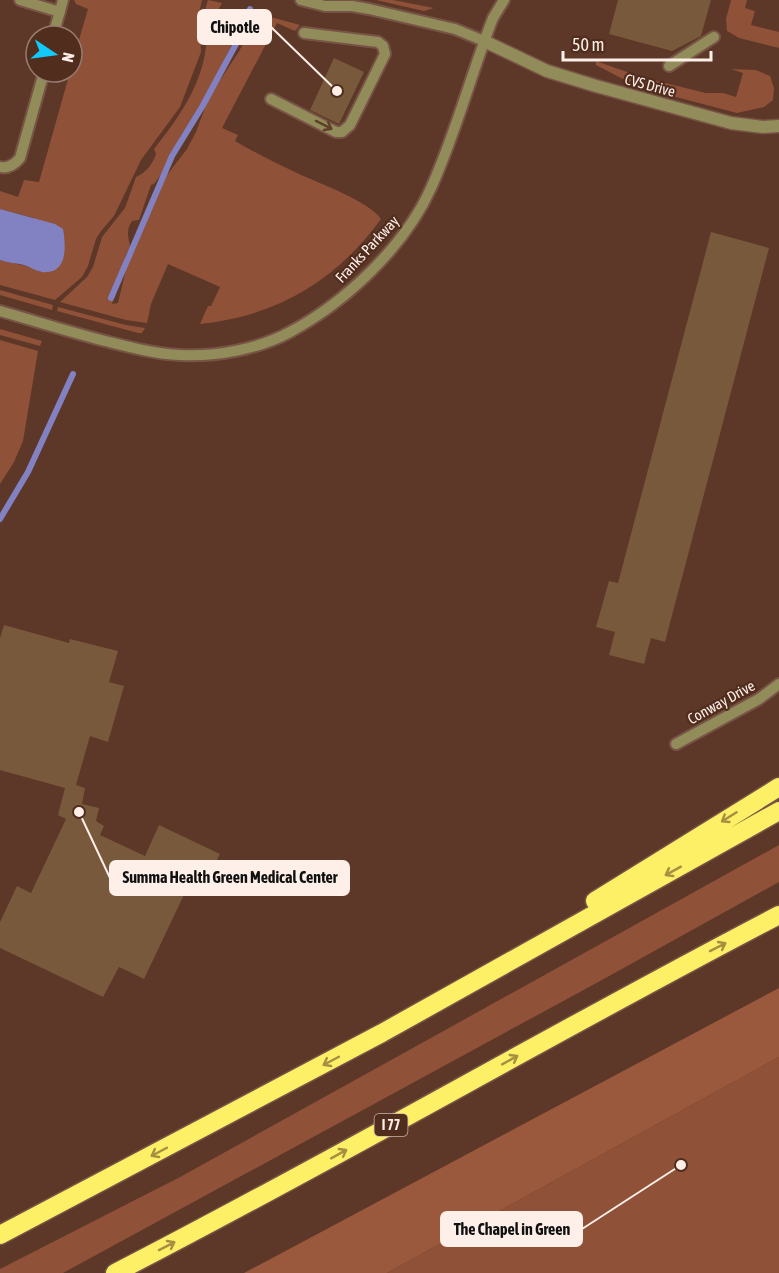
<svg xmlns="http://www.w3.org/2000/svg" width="779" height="1273" font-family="'Asap Condensed',sans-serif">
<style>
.green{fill:#8f5137}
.forest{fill:#9a583c}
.water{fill:#8282c2}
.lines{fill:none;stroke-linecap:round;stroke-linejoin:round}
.stream{stroke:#8282c2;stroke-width:6}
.building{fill:#78593c}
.lane-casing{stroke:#775446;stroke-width:14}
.street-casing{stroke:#775446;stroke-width:15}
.highway-casing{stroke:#775446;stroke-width:21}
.lane{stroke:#918c59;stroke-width:10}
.street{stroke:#918c59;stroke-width:12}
.highway{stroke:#fdef66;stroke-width:18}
.oneway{stroke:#5e4029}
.oneway2{stroke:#a78e42}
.labels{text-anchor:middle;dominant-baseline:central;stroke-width:4.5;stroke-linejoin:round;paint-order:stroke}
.shield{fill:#512d1d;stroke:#cab5ac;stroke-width:1.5}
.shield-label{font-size:14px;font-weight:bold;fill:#feefe9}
.street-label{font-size:15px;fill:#feefe9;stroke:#512d1d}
.leader{fill:none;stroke:#feefe9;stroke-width:2}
.callout-dot{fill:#feefe9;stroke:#512d1d;stroke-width:2}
.callout{fill:#feefe9;stroke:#feefe9;stroke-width:2}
.callout-label{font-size:16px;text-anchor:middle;font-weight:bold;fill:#111}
</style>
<rect width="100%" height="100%" fill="#5d3727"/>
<path class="green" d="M74 0H202L199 13 201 52 180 107 141 160 114 216 101 231 96 239 88 266 82 277 55 300 0 285V260L26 266 41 272 34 218 0 209V191L18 197 24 180 39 182 70 72H72V64L88 9 76 4Z
M208 0 222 3 216 14 234 26 242 12 245 14 244 20 186 137 170 163 154 184 151 185 139 220 132 221C126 230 128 236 130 246L125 257 123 273 112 304 118 303 127 265 160 184 187 149 196 132 209 97 238 53 253 26 256 13 300 25 295 31 277 23 222 128 238 135 235 141C256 153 277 164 299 174 319 183 370 202 381 219 336 281 277 316 200 324L208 306H211L220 287 168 264 151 304 147 323 126 320 60 302 87 277 93 267 102 237 125 208 136 177C146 173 153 163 156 154L154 149C178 119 202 85 206 46 207 31 202 15 208 0Z
M376 0H393L434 8 424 11Z
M731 0H747L745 8 755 11 751 25 779 32V48L739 38 727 31 726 19Z
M596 61 641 77 706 93H723L736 97 743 73 731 69 756 70 770 76 774 88 773 100 764 107 737 113 638 87 596 65Z
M0 290 53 305 52 310 0 295Z
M58 307 126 325 145 328 142 333H138L57 311Z
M0 329 42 341 40 346 0 335Z
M0 340 38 351 23 441 14 462 0 484Z
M779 845V882L602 980 63 1273H0V1269L180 1177Z
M779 1057V1273H387Z"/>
<path class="forest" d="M779 988V1057L387 1273H244Z"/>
<path class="water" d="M0 209 55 224 63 229C66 246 68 275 42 272 36 271 30 267 24 265 16 263 8 263 0 260Z"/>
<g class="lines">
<path class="stream" d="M111 298 172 156 202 107 236 44 250 9
M0 519 28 472 73 374"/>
</g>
<path class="building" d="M618 0H711L701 36 672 51 609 34Z
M334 58 364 72 339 124 310 110Z
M711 232 769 248 665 642 651 638 644 664 609 655 615 632 596 627 609 581 618 583Z
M4 625 69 643 70 639 118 651 109 682 124 686 108 742 90 736 76 785 85 788 82 804 99 808 96 821 104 826 100 835 145 856 159 825 220 854 204 886 191 880 144 979 119 967 103 997 0 948V922L17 886 31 893 66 819 58 815 65 788 0 770V638Z"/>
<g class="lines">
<g class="lane-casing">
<path id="lane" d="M20 0 60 12
M301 0 325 6H352L369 9 455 29 484 41
M53 36 63 0
M669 66 714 37
M271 99 336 132H342L350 125 385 54 383 46 378 42 304 33
M0 167C9 169 15 164 20 158L44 72
M0 311C35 321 70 332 105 341 129 347 155 354 180 355 216 357 259 349 290 332 346 302 405 246 431 188 456 133 471 74 493 18L504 0
M676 744 759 699 779 684"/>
</g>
<g class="street-casing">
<path id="street" d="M484 41 547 71 596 86 731 123 763 127 779 126"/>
</g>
<g class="highway-casing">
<path id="highway" d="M595 901 779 787
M0 1235 382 1033 779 811
M115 1273C339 1158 556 1031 779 915"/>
</g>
<use href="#lane" class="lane"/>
<use href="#street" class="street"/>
<use href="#highway" class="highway"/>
</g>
<defs><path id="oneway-shaft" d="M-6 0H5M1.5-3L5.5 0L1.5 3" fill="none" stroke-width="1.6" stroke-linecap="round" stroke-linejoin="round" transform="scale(1.5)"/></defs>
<use class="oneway" href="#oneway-shaft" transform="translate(324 125) rotate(27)"/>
<g class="oneway2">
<use href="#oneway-shaft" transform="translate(729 817) rotate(148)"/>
<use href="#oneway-shaft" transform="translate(673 871) rotate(151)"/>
<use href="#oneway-shaft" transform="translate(718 947) rotate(-27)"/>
<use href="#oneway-shaft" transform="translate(510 1060) rotate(-29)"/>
<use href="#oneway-shaft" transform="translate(331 1061) rotate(152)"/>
<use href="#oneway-shaft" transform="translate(159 1152) rotate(152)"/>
<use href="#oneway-shaft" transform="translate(339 1154) rotate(-29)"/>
<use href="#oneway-shaft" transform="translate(167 1246) rotate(-27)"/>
</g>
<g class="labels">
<rect class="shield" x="374.5" y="1114" width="33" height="22" rx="4.5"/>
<g class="shield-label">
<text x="391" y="1125">I 77</text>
</g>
<g class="street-label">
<text transform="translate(650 85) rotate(15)">CVS Drive</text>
<text transform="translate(367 249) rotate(-47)">Franks Parkway</text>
<text transform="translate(721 702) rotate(-29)">Conway Drive</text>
</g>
</g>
<path class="leader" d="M337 91L271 27M79 812L110 878M681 1165L582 1229"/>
<g class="callout-dot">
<circle cx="337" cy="91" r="6"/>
<circle cx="79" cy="812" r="6"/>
<circle cx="681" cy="1165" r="6"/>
</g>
<g class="callout">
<rect x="198" y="10" width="73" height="34" rx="6"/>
<rect x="110" y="861" width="239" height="34" rx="6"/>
<rect x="441" y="1212" width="141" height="34" rx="6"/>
</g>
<g class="callout-label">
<text x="235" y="33">Chipotle</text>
<text x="230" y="883">Summa Health Green Medical Center</text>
<text x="512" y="1235">The Chapel in Green</text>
</g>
<g transform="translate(54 54) rotate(103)"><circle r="28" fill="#512d1d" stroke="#967b6f" stroke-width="1.5"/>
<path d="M0-4.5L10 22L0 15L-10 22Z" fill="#11cafa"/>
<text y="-9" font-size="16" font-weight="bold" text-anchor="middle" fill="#feefe9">N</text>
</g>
<path d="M563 51v9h148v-9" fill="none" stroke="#feefe9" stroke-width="3"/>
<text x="572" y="51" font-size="18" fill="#feefe9" stroke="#512d1d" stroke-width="4.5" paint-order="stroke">50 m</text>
</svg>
